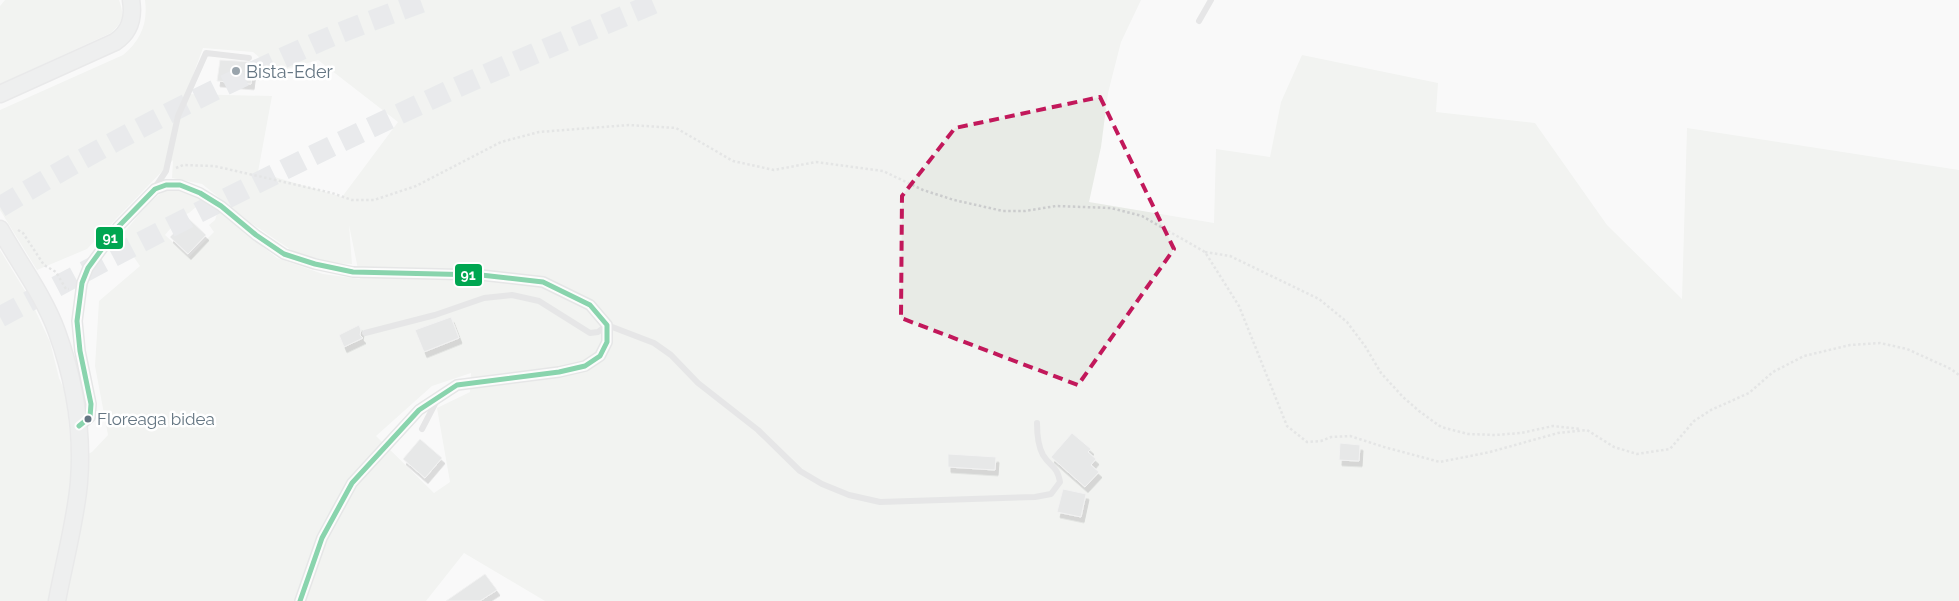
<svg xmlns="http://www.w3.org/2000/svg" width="1959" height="601" font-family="Raleway,sans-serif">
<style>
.green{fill:#e8ebe6;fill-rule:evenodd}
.building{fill:#d0d2d3;stroke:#e8e8e8;filter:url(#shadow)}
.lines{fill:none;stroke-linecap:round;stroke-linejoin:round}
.highway-tunnel{stroke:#d4d8dc;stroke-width:21;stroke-dasharray:21 11;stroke-linecap:butt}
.secondary-casing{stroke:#d5d6d7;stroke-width:19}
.path{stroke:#cbcccd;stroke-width:2.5;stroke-dasharray:2.5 2.5;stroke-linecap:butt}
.lane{stroke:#cecfd0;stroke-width:6}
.street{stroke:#cecfd0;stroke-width:12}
.secondary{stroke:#e1e2e2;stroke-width:16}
.bus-1-casing{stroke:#fff;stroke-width:9}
.bus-1{stroke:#00a651;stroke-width:5}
.marked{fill:none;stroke:#c2185b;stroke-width:4;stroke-dasharray:10 6;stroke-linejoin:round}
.poi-dot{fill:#99a4ac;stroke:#fff;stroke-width:2}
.bus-dot{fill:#657683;stroke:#fff;stroke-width:2}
.labels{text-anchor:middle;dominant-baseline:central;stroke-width:5;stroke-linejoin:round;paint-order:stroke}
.bus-label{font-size:17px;fill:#657683;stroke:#fff;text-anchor:start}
.poi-label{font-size:18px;fill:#657683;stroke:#fff;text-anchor:start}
.line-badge{stroke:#fff;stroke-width:2}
.badge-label{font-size:14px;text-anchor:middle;font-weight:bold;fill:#fff}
</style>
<defs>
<filter id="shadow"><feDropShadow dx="3" dy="5.5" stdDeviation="0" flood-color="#0004"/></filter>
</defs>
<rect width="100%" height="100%" fill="#f9f9f9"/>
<path class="green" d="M5 0H119C125 17 123 21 111 33L0 84V6Z
M145 0H1141L1121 42 1108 93 1101 147 1089 202 1214 223 1216 149 1270 157 1281 102 1302 55 1438 83 1436 112 1535 123 1607 225 1682 299 1687 128 1959 170V601H545L464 553 426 601H0V250L30 299 50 342 59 378 66 394 72 461 92 452 108 435 95 366 99 301 140 266 120 237C131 225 155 192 169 190 181 188 194 195 203 201L189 213 181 216 165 235 189 257 214 232 209 225 215 220 218 211 277 258 323 274 360 279 349 225 352 264 331 263 294 252 251 223 202 184 172 178 173 160 87 249 37 270 0 210V110L123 55C141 40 148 23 145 0ZM203 48 253 52 276 72 318 60 398 122 342 197 258 172 272 96 186 94ZM471 373 470 392 437 408 450 482 434 493 376 436 432 386Z"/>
<path class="building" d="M220 60 254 62 251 84 217 81Z
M188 218 206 235 188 254 170 237Z
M451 317 459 338 424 352 415 330Z
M359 325 361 330 360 335 363 338 344 347 339 335Z
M1072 433 1091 449 1088 452 1096 459 1091 465 1099 472 1085 487 1051 457Z
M420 439 442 458 425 478 403 459Z
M1340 443 1360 445 1359 461 1339 460Z
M948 454 996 457 995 470 948 467Z
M1063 489 1086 494 1081 517 1057 512Z
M485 574 497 590 480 601H446Z"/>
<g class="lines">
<path class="highway-tunnel" d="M0 207C99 147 202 94 307 47 346 29 388 15 428 0
M0 317C149 236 299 160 453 89 522 58 592 30 662 0"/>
<g class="secondary-casing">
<path id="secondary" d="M0 94 115 42C130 32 134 18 131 0
M0 229C19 263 44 296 57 332 74 379 83 431 79 482 76 519 64 563 57 601"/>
</g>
<path class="path" d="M176 168 183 165 214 166 332 193 352 200H374L416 186 501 142 539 132 629 125 676 128 733 161 774 170 816 162 883 171 923 190 954 200 1003 211H1025L1056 206 1111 208 1142 216 1205 252 1239 306 1287 426 1307 442 1321 441 1331 437 1350 436 1384 447 1440 462 1490 452 1558 433 1587 430 1614 447 1637 454 1670 449 1694 421 1711 410 1749 393 1773 372 1804 356 1850 345 1880 343 1907 349 1951 369 1959 375
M18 230 23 233 44 265 56 272 66 289H69
M1205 252 1230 256 1319 299 1347 322 1365 346 1381 373 1403 397 1419 411 1441 427 1468 434 1495 435 1521 433 1553 426 1581 429"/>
<path class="lane" d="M1199 21 1211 0
M156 186 166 171 178 116 206 53 249 58
M365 333 435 315 484 298 512 295 539 301 590 333 598 332 607 325 654 343 671 355 698 383 758 430 800 471 822 484 849 495 880 502 1035 497 1051 494 1060 482C1057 465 1051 468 1043 455 1038 446 1037 434 1037 423
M422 429 437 400"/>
<path class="street" d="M79 426 90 417 91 404 80 351 77 321 82 283 88 268 118 227 155 189 166 185H180L200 193 221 206 256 235 284 254 315 264 353 272 481 275 543 282 590 305 607 325V342L600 356 585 366 559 372 457 385 419 410 352 483 322 538 300 601"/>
<use href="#secondary" class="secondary"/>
<g class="bus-1-casing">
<path id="bus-1" d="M79 426 90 417 91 404 80 351 77 321 82 283 88 268 118 227 155 189 166 185H180L200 193 221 206 256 235 284 254 315 264 353 272 481 275 543 282 590 305 607 325V342L600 356 585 366 559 372 457 385 419 410 352 483 322 538 300 601"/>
</g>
<use href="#bus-1" class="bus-1"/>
</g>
<path d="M0 0H1959V601H0ZM1100 97 1174 249 1078 385 901 318 902 196 955 128Z" fill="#f9f9f9" fill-opacity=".55" fill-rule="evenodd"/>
<path class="marked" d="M1100 97 1174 249 1078 385 901 318 902 196 955 128Z"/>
<circle class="poi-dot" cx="236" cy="71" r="5"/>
<circle class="bus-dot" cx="88" cy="419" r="4.5"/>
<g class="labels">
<g class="bus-label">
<text x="97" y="419">Floreaga bidea</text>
</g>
<g class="poi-label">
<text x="246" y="71">Bista-Eder</text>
</g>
</g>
<g class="line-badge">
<rect x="95" y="226" width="29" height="24" rx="5" fill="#00a651"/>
<rect x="454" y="263" width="29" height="24" rx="5" fill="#00a651"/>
</g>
<g class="badge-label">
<text x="110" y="243">91</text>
<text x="468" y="280">91</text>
</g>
</svg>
